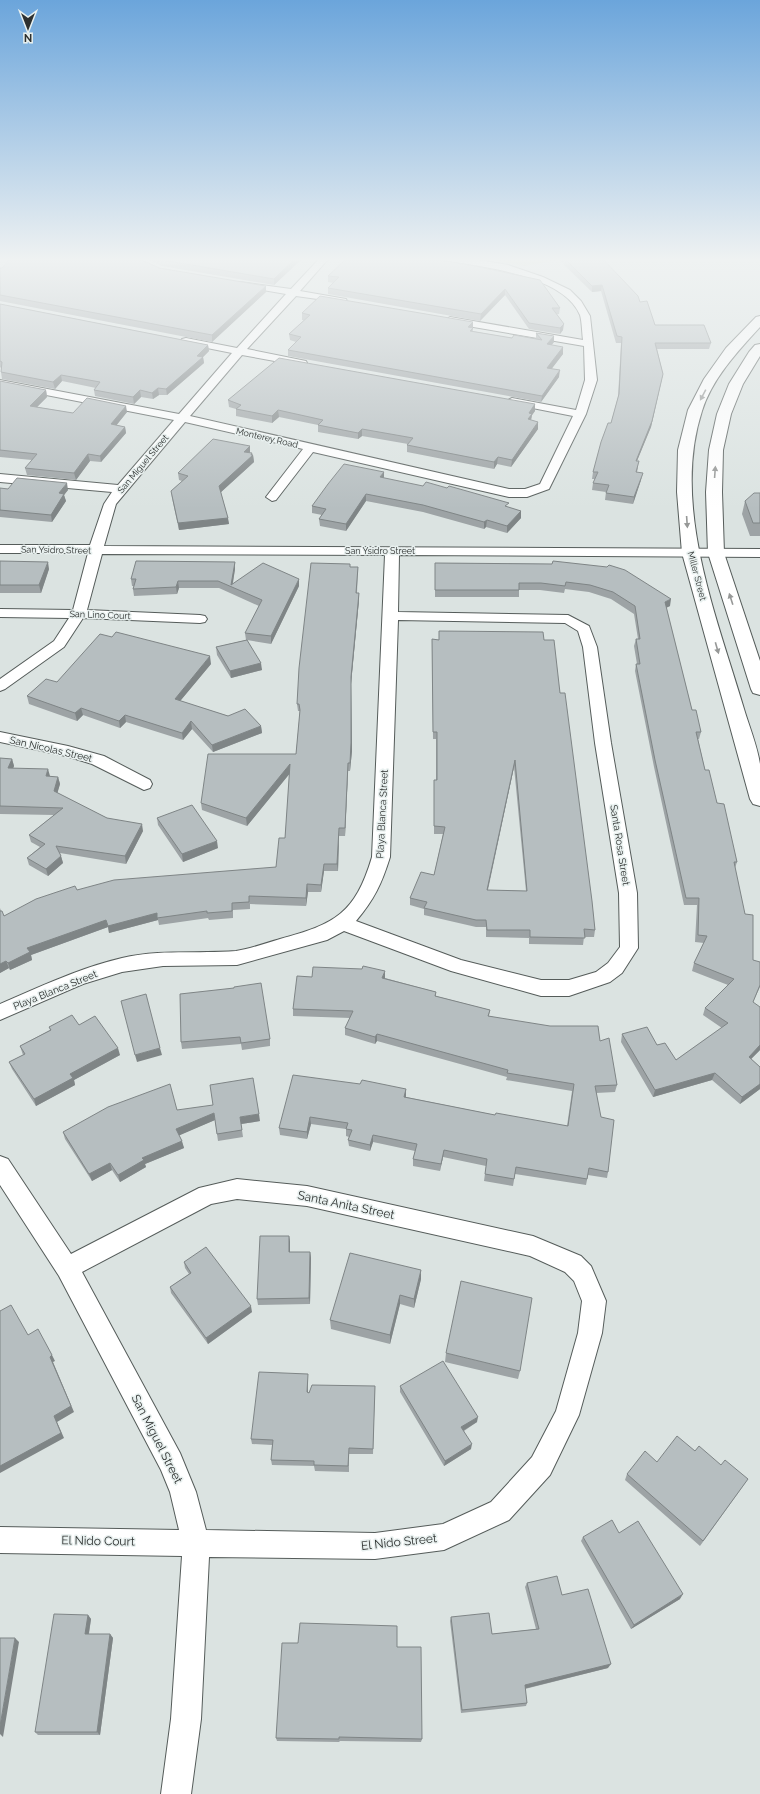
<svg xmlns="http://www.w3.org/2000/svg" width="760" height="1794" font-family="Raleway,sans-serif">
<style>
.green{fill:#cbd59a}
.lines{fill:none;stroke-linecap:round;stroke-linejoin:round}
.street-casing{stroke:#555c5a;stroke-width:2}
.secondary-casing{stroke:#555c5a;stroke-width:2}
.street{fill:#fff;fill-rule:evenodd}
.secondary{fill:#fff;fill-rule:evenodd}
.wall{fill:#9da3a5;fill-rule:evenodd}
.shaded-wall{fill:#7f8586}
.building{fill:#b6bec0;stroke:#7f8586;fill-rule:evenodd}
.oneway{fill:#969897}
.labels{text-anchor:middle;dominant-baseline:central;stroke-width:3;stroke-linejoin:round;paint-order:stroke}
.far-street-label{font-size:9px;fill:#2d302f;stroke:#e8f0ef}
.street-label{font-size:10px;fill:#2d302f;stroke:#e8f0ef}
.near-street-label{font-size:12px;fill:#2d302f;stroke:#e8f0ef}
</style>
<rect width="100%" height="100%" fill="#dbe3e1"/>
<path class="green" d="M485 258H571L524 266Z"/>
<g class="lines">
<g class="street-casing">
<path id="street" d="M320 258H329L300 291 346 299 347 301 346 303 296 296 247 349 306 361 307 363 306 365 302 366 242 355 190 416 509 489H525L540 484 573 416 512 404 506 401 512 398 576 410 585 380 584 346 450 323 445 320 450 317 583 340C582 332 582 322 580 315 564 276 485 267 448 261L444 258H467L508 265 543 277 570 290 581 301 590 316 597 380 586 414 549 489 527 497H509L313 452 276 500 272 501 266 497 303 449 185 422 116 504 104 546 760 549V557L399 555 398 612 568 615 589 626 597 647 611 743 637 893 638 948 622 973 610 982 569 996H541L451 971 344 931 327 940 237 965 163 966 122 972 83 984 0 1020V1004C40 987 79 968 122 958 159 949 198 954 236 951 250 949 266 943 280 939 335 924 355 914 372 857L385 555 102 554 87 610 200 615 205 616 207 619 205 622 200 623 83 618 64 647 5 689 0 691V679L54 641 69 618 0 617V609L73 610 88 553H0V545H90L104 504 112 492 0 482V474L118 485 174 420 0 386V380L179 414 232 353 182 343 181 341 182 339 186 338 237 348 286 294 240 286 238 284 240 282 291 289ZM398 620 565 623 578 631 583 647 595 743 619 893 620 947 608 963 596 972 569 980H541L461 960 356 921C374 900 382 883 390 857Z
M0 732 68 746 104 756 150 780 152 784 150 788 144 790 92 764 66 756 0 742Z
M0 1156 8 1159 71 1254 199 1188 237 1179 307 1186 533 1236 581 1256 591 1266 606 1301 602 1333 579 1415 550 1475 509 1520 444 1550 375 1559 209 1557 201 1719 191 1794H161L171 1719 182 1556 0 1553V1527L179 1530 170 1492 161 1470 59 1276 0 1185ZM237 1199 307 1206 530 1256 565 1272 574 1281 582 1301 578 1333 556 1411 532 1457 491 1502 443 1524 375 1533 206 1530 196 1492 180 1453 82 1272 211 1204Z"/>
</g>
<g class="secondary-casing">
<path id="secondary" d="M760 316V327C737 352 712 379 702 411 671 506 717 617 744 709 749 726 757 745 760 764 760 777 760 792 760 806L753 804 750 799 682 553 677 492 678 450 688 410 704 379 726 348 756 317Z
M760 344V356L743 384 731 414 723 450 722 492 724 553 760 661V695L753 693 751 689 708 553 706 492 709 450 717 414 729 384 749 352 755 345Z"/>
</g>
<use href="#street" class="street"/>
<use href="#secondary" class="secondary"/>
</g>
<path class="wall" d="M145 258H303L274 285 162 266Z
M426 258 560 308 559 314H557L563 330 560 334 529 329 505 295 480 321 328 294V288L334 283 328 282V276Z
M560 258H602L640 302 655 325 711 343 709 349H657L663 374 651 427 637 461 638 468 637 472 641 480 633 504 605 500 606 492 592 490 593 483 595 479H592L593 472 611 423 618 397 621 343H616L601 291 592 292 560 261Z
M0 268H159L266 292 212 342 0 301Z
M0 304 208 345 209 351 203 357 204 363 167 395H159L153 399 141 397 134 404 95 396 94 390 96 388 62 381 55 389 2 379 1 372V368L0 367Z
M302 313 473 322 472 331 512 338 536 339V333L554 336V342L551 345 563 354 551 369 559 377 541 402 288 356V350L296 342 290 340 289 334 304 320H302Z
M0 381 46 390 47 397 37 407 73 413 127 412 116 425 125 427 126 433 101 462 90 461 76 480 27 475 25 468 32 460 0 457Z
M228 400 535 404V411L532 415 531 420 538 429 511 467 497 464 494 469 407 452V445L408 444 362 436 358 439 318 432V425L279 417 272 423 236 416V409L229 407Z
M250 453 253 455 254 462 221 492 229 524 179 530 172 498 171 491 182 481 179 480 178 473Z
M384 478 521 511V518L507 533 486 527 484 529 423 512 366 501 346 531 320 526 319 519 322 515 312 513V506Z
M0 488 8 489 68 490 64 495 66 501 52 522 0 517Z
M760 493V536H750L742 514 745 501Z
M0 561 49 569 41 593H0Z
M235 562V569L233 583 299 586 271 644 247 640 262 670 231 678 217 655 216 647 246 640 245 633 259 606 219 588H179L177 594 134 596 133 589 134 586H132L131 579Z
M435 563 552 564 670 606 666 608 692 710 701 732 699 739H698L705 770 717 803 737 862 735 868 753 960 760 987 753 1002 760 1050 751 1059 760 1067V1089L740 1104 712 1080 653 1097 621 1042 622 1034 657 1045 676 1060 722 1028 703 1015 705 1008 728 985 692 971 694 963 704 943 695 942 697 905H684L654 767 635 671 636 664H637L634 646 636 639H638L634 614 611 599 589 592 565 589 564 593 540 590H519V597H435Z
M350 567H358L357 593H359V600L351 684 352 751 350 771H348L345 836H339L338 871H324L321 892H308L306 906 250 904V909L233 910V918L209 920 208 918 159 925 158 920 109 933 108 927 31 955 32 960 10 970 9 968 0 973V908L1 911 4 916 77 890 276 867 285 838 290 773 247 826 202 810 201 803 296 754 300 711H298L297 704Z
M439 631 544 640 560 693 595 930 594 937H584L583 945 529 944V938L486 937V927H476L424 915V909L410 905V898L434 875 443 834H434V780H436V739H433L432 647V639L439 640ZM514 767 526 891 488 890Z
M211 664 180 701 261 726 262 733 213 752 192 729 183 740 126 722 120 728 83 715 77 721 29 704 27 696 57 682Z
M0 758 12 759 14 766 13 768 50 777H58L60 784 57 793 107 818 143 831 126 864 60 853 63 863 48 876 29 865 27 858 40 847 31 842 29 835 54 815 0 814Z
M157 818 218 848 183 862 158 825Z
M385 978 436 992V996L490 1010 489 1016 600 1041 617 1085 615 1092 596 1093 608 1172 607 1178 588 1175 586 1185 515 1174 513 1186 484 1181 486 1166 443 1157 440 1171 413 1166V1159L415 1151 373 1142 370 1151 349 1146 348 1140 349 1137 346 1136V1129L311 1124 307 1139 280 1135 279 1128 360 1084 406 1089V1097L495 1115 567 1126 572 1091 506 1080 507 1077 377 1041 375 1044 345 1035V1028L350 1018 293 1016V1009Z
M234 988 270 1039V1046L242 1050 241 1044 182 1049 181 1042Z
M79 1025 120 1055 74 1080 75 1085 36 1106 12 1069 9 1062 23 1055 20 1046 50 1030 49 1027Z
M177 1110 260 1121 241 1124 243 1137 218 1141 215 1120 179 1135 184 1148 145 1164 146 1167 120 1182 112 1170 92 1181 65 1139 63 1132Z
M289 1236 290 1242V1252H310L311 1258 310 1304 258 1305 257 1299Z
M184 1262 252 1312 208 1344 171 1293 170 1287 189 1274 185 1268Z
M421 1279 414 1308 400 1304 390 1344 331 1329 330 1320Z
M446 1353 520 1371 518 1379 445 1362Z
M308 1380V1392L375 1386 373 1454H349V1472L315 1471 314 1466 272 1465 271 1460 272 1445 252 1444 251 1439Z
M400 1386 477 1422 464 1431 471 1449 444 1466 400 1392Z
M695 1451 748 1479 700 1546 625 1480 627 1474 657 1462Z
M619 1533 680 1599 631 1629 581 1541 583 1537Z
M527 1583 562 1595 608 1668 525 1689 527 1703 526 1706 461 1713 450 1621 451 1617 492 1634 536 1629 525 1587Z
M88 1615 91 1619 89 1634H110L113 1638 100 1735H38L35 1732Z
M397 1647 422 1739 421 1742 340 1741 339 1742 277 1741 276 1738Z"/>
<path class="shaded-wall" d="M296 258H303L274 285V279Z
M602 285 601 291 592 292V286Z
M266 286V292L212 342V335Z
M505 289V295L480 321 481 314Z
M473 322V328L472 334 468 327Z
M564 324 563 330 560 334V328Z
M554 336V342L547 351V344Z
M208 345 209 351 198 362 203 357 204 363 167 395 166 389 197 356Z
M563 347V354L547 375V368Z
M560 370 559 377 541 402 542 396Z
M663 374 651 427 634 468 636 461Z
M61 375 62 381 55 389 53 382Z
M158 388 159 395 153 399 152 393Z
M46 390 47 397 32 412 30 406Z
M140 390 141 397 134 404 133 397Z
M535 404V411L532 415 531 420 528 425 529 413Z
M126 406 127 412 112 431 111 424Z
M278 410 279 417 272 423V416Z
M538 422V429L511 467 512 460Z
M125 427 126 433 101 462 100 456Z
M362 429V436L358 439V433Z
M250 446V453L244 452Z
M252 453V456L253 455 254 462 220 493 219 486Z
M88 454 90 461 76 480 74 473Z
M498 457 497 464 494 469V462Z
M384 472V479L380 477Z
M643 473 641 480 633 504 634 497Z
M67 483 68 490 64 495 66 501 52 522 51 515 59 493Z
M366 494V501L346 531V524Z
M521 511V518L507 533V526Z
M228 518 229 524 179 530 178 523Z
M487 520 486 527 484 529V522Z
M48 562 49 569 41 593 39 585Z
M235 562V569L232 587 231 585Z
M299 579V586L271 644V636Z
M178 581 179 588 177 594 176 587Z
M359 593V600L351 684 352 751 350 771 351 677Z
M671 599 670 606 663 609 665 602Z
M210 656 211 664 176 706 175 699Z
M261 663 262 670 231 678 230 671Z
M81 708 83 715 77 721 75 713Z
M125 715 126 722 120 728 119 721Z
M191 721 192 729 183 740 182 733Z
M261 726 262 733 213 752 212 745Z
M12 759 14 766 10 776 8 768Z
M515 760 514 767 486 897 487 890Z
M348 763V771L345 836V828Z
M290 764 291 772 247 826 246 818Z
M48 769 50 776H46Z
M58 777 60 784 56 798 54 791Z
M142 824 143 831 126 864 125 856Z
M339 828V836L338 871 337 864Z
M217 841 218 848 183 862 182 854Z
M61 856 63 863 48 876 46 869Z
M324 864V871L321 892V885Z
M307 884 308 892 306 906V898Z
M157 913 158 920 109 933 108 926Z
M106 920 108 927 31 955 32 960 10 970 8 963 27 948Z
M6 961 9 968 0 973V964Z
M385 971V979L382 978Z
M377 1034V1041L375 1044V1037Z
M760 1045V1050L746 1064 749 1057Z
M118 1048 120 1055 74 1080 75 1085 36 1106 34 1099 70 1074Z
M160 1048 162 1055 137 1062 135 1055Z
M715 1073 712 1080 653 1097 655 1090Z
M760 1084V1089L740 1104 742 1097Z
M406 1089V1096L404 1104V1097Z
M214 1113 215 1120 178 1136 176 1129Z
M259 1114 260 1121 241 1124 243 1137 240 1117Z
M310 1117 311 1124 307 1139V1132Z
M373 1135V1142L370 1151V1145Z
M182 1141 184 1148 145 1164 146 1167 120 1182 118 1175 142 1158Z
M444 1150 443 1157 440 1171 441 1164Z
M110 1163 112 1170 92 1181 89 1174Z
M289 1236 290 1242V1259L289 1252Z
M310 1252 311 1258 310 1304 309 1298Z
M421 1270V1279L414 1308V1299Z
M400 1295V1304L390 1344V1335Z
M251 1306 252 1312 208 1344 206 1338Z
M52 1355 55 1361 53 1362 74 1412 57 1422 64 1438 0 1473V1466L54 1416 50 1357Z
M308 1374V1398L307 1392Z
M478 1417 477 1422 461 1432V1427Z
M472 1444 471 1449 444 1466 445 1461Z
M683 1594 680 1599 631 1629 634 1625Z
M88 1615 91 1619 88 1638 85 1634Z
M110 1634 113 1638 100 1735 97 1732Z
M15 1638 19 1642 3 1737 0 1734V1726Z
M611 1664 608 1668 523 1689 525 1685Z"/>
<path class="building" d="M11 258H137L159 268 266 286 212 335 0 295V268H2Z
M158 258H296L274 279 162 260Z
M347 258H426L475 266 540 280 560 308H552L564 324 560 328 529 323 505 289 481 314 328 288 339 277 328 276Z
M564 258H602L638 296 640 302 647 301 655 325H704L711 343H655L663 374 652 421 636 461H639L636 472 643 473 634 497 606 493 609 485 593 483 598 472H593L601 442 608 423H611L619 394 622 337 617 336 602 285 592 286Z
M320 296 473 322 468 327 473 328 470 331 512 338 514 335 542 340 536 333 554 336 547 344 563 347 547 368 560 370 542 396 288 350 301 337 289 334 310 315 302 313Z
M0 304 208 345 197 356 203 357 166 389 158 388 152 393 140 390 133 397 94 390 100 382 61 375 53 382 1 372 2 362 0 361Z
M279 358 535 404 529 413 532 414 528 419 538 422 512 460 498 457 494 462 407 445 413 438 362 429 358 433 318 425 323 420 278 410 272 416 236 409 241 405 228 400Z
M0 381 46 390 30 406 73 413 87 398 126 406 111 424 125 427 100 456 88 454 74 473 25 468 37 454 0 450Z
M213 439 250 446 244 452 252 453 251 455H253L219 486 228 518 178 523 171 491 188 476 178 473Z
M344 464 384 472 380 477 423 486 426 482 447 488 449 486 509 503 505 506 521 511 507 526 487 520 484 522 423 505 366 494 346 524 319 519 326 509 312 506 328 484Z
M17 478 67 483 59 493 64 494 51 515 0 510V488L8 489Z
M754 493H760V523H753L745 501Z
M0 561 48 562 39 585H0Z
M136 561 235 562 231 585 263 563 299 579 271 636 245 633 262 600 218 581H178L176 587 133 589 136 579H131Z
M553 561 607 567 609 565 625 570 671 599 665 602 692 710H696L701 732H696L705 770H709L717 803 724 804 737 862H734L745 914 753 915V960L760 962V985L753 1002 760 1007V1045L749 1057 760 1067V1084L742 1097 715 1073 655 1090 622 1034 647 1027 657 1045 665 1043 676 1060 728 1023 705 1008 734 979 694 963 707 936 698 935 699 898H686L655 760 636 664H640L636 639H640L635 606 613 592 590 585 566 582 565 586 541 583H519V590H435V563L552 564Z
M311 563 350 564V567H358L356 593H359L351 677V743L350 763H348L345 828H339L337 864H324L321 885 307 884 306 898 249 896V902L232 903V911L207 913V911L157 918V913L108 926 106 920 27 948 30 952 8 963 6 961 0 964V911H2L4 916 36 899 75 886 77 890 114 880 276 867 279 838H285L290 764 246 818 201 803 208 754H296L300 710 299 704H297L299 668Z
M439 631 543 632 544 640H554L560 693H565L592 901 595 930 584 929 585 938 530 937V930H487L486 920H476L424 908 427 902 410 898 421 872 434 875 445 827 434 826V780H437V732H433L432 639 439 640ZM515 760 527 891 487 890Z
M116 632 210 656 175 699 228 716 245 709 261 726 212 745 191 721 182 733 125 715 119 721 81 708 75 713 27 696 46 679 57 682 100 634 112 637Z
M247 640 261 663 230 671 216 647Z
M0 758 12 759 8 768 48 769 46 776 58 777 54 791 107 818 142 824 125 856 56 846 61 856 46 869 27 858 45 844 29 835 63 808 0 806Z
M192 805 217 841 182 854 157 818Z
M363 966 385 971 382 978 436 992 435 996 490 1010 488 1016 550 1026H598L600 1041 609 1038 617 1085 595 1086 601 1117 614 1120 608 1172 589 1168 587 1179 516 1167 514 1179 485 1174 487 1159 444 1150 441 1164 413 1159 417 1144 373 1135 370 1145 348 1140 352 1130 346 1129 348 1123 310 1117 307 1132 279 1128 293 1075 360 1084 362 1080 406 1089 404 1097 495 1115 496 1113 568 1126 574 1084 507 1073 508 1070 377 1034 375 1037 345 1028 353 1011 293 1009 297 976 312 977 313 967 362 969Z
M261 983 270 1039 241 1043 240 1037 181 1042 180 994 234 988V987Z
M146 994 160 1048 135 1055 121 1001Z
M72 1015 79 1025 95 1016 118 1048 70 1074 73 1078 34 1099 9 1062 25 1054 20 1046 51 1030 49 1027Z
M253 1078 259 1114 240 1117 242 1130 217 1134 214 1113 176 1129 182 1141 142 1158 144 1160 118 1175 110 1163 89 1174 63 1132 108 1107 170 1084 177 1110 213 1105 210 1085Z
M260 1236H289V1252H310L309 1298 257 1299Z
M206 1247 251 1306 206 1338 170 1287 191 1273 184 1262Z
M350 1253 421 1270 414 1299 400 1295 390 1335 330 1320Z
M461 1281 532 1298 520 1371 446 1353Z
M11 1305 28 1335 38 1329 52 1355 50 1357 71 1406 54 1416 61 1433 0 1466V1311Z
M443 1361 478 1417 461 1427 472 1444 445 1461 400 1386Z
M259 1372 308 1374 307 1392 309 1393 312 1385 375 1386 373 1449 349 1448 348 1466 314 1465V1461L271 1460 273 1440 251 1439Z
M677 1436 695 1451 699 1446 721 1465 725 1460 748 1479 703 1541 627 1474 645 1451 657 1462Z
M612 1520 619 1533 638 1521 683 1594 634 1625 583 1537Z
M557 1576 562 1595 588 1589 611 1664 525 1685 527 1703 462 1710 451 1617 489 1613 492 1634 539 1629 527 1583Z
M54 1614 88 1615 85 1634H110L97 1732H35Z
M300 1623 397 1626V1647H421L422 1739 339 1737V1739L276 1738 282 1643H298Z
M0 1638H15L0 1726Z"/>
<defs><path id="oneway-solid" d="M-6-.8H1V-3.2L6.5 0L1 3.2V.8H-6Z"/></defs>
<g class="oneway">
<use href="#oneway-solid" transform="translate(703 395) rotate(118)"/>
<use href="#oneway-solid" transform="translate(715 472) rotate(-86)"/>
<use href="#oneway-solid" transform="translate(687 522) rotate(86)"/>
<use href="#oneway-solid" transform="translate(731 599) rotate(-108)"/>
<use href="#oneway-solid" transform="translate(717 648) rotate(74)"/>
</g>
<linearGradient id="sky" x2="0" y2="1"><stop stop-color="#6ba5db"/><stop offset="0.51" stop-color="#eff2f2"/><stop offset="1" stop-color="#eff2f2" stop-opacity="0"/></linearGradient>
<rect width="760" height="509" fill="url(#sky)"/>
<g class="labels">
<g class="far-street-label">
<text transform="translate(267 438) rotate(13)">Monterey Road</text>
<text transform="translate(143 464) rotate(-50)">San Miguel Street</text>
<text transform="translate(56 550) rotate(1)">San Ysidro Street</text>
<text x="380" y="551">San Ysidro Street</text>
<text transform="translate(697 576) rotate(75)">Miller Street</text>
<text transform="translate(100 615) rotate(2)">San Lino Court</text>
</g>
<g class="street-label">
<text transform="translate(51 749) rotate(13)">San Nicolas Street</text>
<text transform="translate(382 814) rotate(-87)">Playa Blanca Street</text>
<text transform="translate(620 845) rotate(81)">Santa Rosa Street</text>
<text transform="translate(55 990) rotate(-22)">Playa Blanca Street</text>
</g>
<g class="near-street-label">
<text transform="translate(346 1205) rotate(12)">Santa Anita Street</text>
<text transform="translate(157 1439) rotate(63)">San Miguel Street</text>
<text transform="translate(98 1541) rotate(1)">El Nido Court</text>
<text transform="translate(399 1542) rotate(-6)">El Nido Street</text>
</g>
</g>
<g transform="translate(28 28) rotate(180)" stroke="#e8f0ef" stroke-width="3" paint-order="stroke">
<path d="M0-3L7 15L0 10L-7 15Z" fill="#2d302f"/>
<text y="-6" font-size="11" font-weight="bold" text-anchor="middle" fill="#2d302f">N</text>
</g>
</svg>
